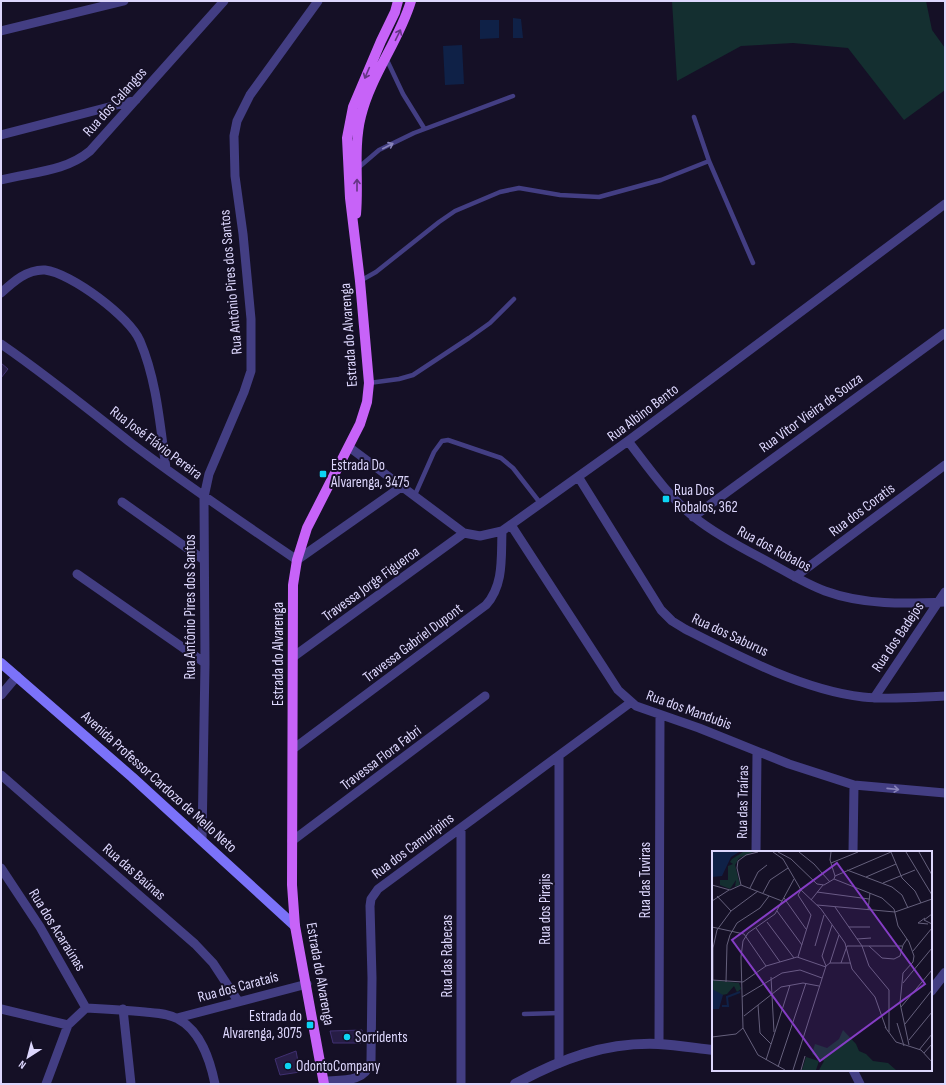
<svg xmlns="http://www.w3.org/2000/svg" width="946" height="1085" font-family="'Sofia Sans Condensed',sans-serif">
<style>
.green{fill:#142f30}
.water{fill:#0f2147}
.building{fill:#271d46;stroke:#403071}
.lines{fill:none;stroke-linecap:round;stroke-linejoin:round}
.service{stroke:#433e83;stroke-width:4.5}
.minor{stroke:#433e83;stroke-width:9}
.tertiary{stroke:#433e83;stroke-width:10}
.secondary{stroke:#7b72f9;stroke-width:10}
.primary{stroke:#c763f8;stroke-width:10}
.oneway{stroke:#653584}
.oneway2{stroke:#8883ba}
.poi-dot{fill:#0cd4f4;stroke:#151026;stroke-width:1.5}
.labels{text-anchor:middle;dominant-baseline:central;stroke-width:4;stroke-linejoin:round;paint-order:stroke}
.street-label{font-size:15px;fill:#ddd7fd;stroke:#151026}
.poi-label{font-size:15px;fill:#ddd7fd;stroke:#151026;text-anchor:start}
.inset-river{fill:none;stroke:#0f2147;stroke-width:2}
.inset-road{fill:none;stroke:#65607c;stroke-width:1}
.view{fill:#853dc5;fill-opacity:0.15;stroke:#853dc5;stroke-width:2}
.inset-edge{fill:none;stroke:#ddd7fd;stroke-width:2}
</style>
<rect width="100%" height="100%" fill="#151026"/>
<path class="green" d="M672 1H926L932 30 945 48V90L904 120 848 48 793 43 741 46 677 81Z"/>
<path class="water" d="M513 18 521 19 523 38H513Z
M480 20H499V38L480 39Z
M462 45 464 84 445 85 443 46Z"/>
<path class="building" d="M1 363 8 369 1 378Z
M362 1030 361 1043H333L330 1031Z
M296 1051 300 1072 280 1075 275 1059Z"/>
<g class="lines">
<path class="service" d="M386 58 403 94 424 128
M694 117 709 161
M358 168 379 150 414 133 513 96
M360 281 376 272 439 222 455 211 500 192 519 188 560 195 599 197 661 180 709 161 753 263
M369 383 399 379 413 375 469 338 490 323 514 299
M414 497 434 452 442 441 448 440 501 458 513 468 541 504
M524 1014 559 1013"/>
<path class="minor" d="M1 31 124 1
M1 135 136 100
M1 180C31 172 65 172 90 151L224 1
M1 293C13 282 27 269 45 270 71 273 130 317 140 341 157 381 160 426 166 468
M1 344C46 375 88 409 131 443 185 484 241 522 297 560L401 487
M628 441C648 467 668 496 694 517 714 533 738 546 761 558 782 569 803 583 825 591 863 605 905 604 945 602
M349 447 464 533 480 536 502 531 628 441 945 204
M579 478 661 610 672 621 685 629C738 656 803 690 863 697 890 700 918 697 945 696
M122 502 204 560
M693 517 945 333
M511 525 618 690 636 706 699 728 789 764 854 785 945 793
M77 574 205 663
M795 577 945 465
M293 657 464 533
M1 695 17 676
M874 698 945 592
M293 749 486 605C504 585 501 558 502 531
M1 775 195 944 213 963 238 1001
M461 828V1084
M202 841 205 663 204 497 209 474 244 392 251 371V319L243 234 235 176 234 136 237 121 250 95 318 1
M292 841 485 696
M756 852 757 752
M853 852 854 785
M1 868 40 927 86 1008
M1 1009 68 1025
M123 1009 131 1084
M177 1018 307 984
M659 1044 660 716
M559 1063V756
M853 1070 860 1084
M324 1081C343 1080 365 1083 371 1061L372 978 370 906 371 899 378 889 630 703
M46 1084 68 1025 86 1008C106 1009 125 1010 145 1012 156 1013 168 1013 178 1019 201 1031 210 1060 215 1084"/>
<path class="tertiary" d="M931 991 945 973
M515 1084C561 1059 605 1042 658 1044 676 1045 695 1048 713 1050"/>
<path class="secondary" d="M1 663 132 777 295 926"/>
<path class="primary" d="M356 214C359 182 353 147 361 116 371 75 399 41 411 1
M324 1084 295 926 292 885 293 585 297 560 307 528 360 424 367 402 369 383 360 281 350 198 347 138 353 107 381 41 395 12 398 1"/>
</g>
<defs><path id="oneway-shaft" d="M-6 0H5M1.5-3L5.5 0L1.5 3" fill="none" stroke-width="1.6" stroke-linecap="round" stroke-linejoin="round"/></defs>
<g class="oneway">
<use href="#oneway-shaft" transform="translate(398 35) rotate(-64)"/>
<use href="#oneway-shaft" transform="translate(367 73) rotate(113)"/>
<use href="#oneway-shaft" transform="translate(357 185) rotate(-90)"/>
</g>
<g class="oneway2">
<use href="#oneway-shaft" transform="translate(388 146) rotate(-27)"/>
<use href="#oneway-shaft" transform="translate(893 789) rotate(6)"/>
</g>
<g class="poi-dot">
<rect x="319" y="470" width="8" height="8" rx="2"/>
<rect x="662" y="495" width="8" height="8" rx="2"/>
<rect x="306" y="1021" width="8" height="8" rx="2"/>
<circle cx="347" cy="1037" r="4"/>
<circle cx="288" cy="1066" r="4"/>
</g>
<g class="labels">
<g class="street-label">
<text transform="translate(115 102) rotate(-48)">Rua dos Calangos</text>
<text transform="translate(231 282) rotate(-95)">Rua Antônio Pires dos Santos</text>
<text transform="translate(349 335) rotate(-94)">Estrada do Alvarenga</text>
<text transform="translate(643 413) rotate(-37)">Rua Albino Bento</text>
<text transform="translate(811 413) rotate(-36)">Rua Vitor Vieira de Souza</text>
<text transform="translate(156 443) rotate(37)">Rua José Flávio Pereira</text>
<text transform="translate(862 510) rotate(-37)">Rua dos Coratis</text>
<text transform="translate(774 549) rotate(28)">Rua dos Robalos</text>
<text transform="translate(371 584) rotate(-36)">Travessa Jorge Figueroa</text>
<text transform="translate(190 607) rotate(-90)">Rua Antônio Pires dos Santos</text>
<text transform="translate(730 635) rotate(25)">Rua dos Saburus</text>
<text transform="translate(898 637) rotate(-56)">Rua dos Badejos</text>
<text transform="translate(413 643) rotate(-37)">Travessa Gabriel Dupont</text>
<text transform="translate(278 654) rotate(-90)">Estrada do Alvarenga</text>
<text transform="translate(689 710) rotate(20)">Rua dos Mandubis</text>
<text transform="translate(381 758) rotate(-37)">Travessa Flora Fabri</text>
<text transform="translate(159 782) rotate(42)">Avenida Professor Cardozo de Mello Neto</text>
<text transform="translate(743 802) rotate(-89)">Rua das Traíras</text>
<text transform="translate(413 846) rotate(-37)">Rua dos Camuripins</text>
<text transform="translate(134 872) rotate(41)">Rua das Baúnas</text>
<text transform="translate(645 880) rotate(-90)">Rua das Tuviras</text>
<text transform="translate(545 909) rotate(-90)">Rua dos Pirajis</text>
<text transform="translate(57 930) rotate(58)">Rua dos Acaraúnas</text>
<text transform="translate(447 956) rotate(-90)">Rua das Rabecas</text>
<text transform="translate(320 974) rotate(80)">Estrada do Alvarenga</text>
<text transform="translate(238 987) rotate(-15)">Rua dos Carataís</text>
</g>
<g class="poi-label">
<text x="331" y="465">Estrada Do<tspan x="331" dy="17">Alvarenga, 3475</tspan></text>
<text x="674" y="490">Rua Dos<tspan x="674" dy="17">Robalos, 362</tspan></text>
<text x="302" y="1016" text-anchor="end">Estrada do<tspan x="302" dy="17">Alvarenga, 3075</tspan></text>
<text x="355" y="1037">Sorridents</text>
<text x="296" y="1066">OdontoCompany</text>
</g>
</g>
<g transform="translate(712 851)">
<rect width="220" height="220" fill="#151026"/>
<path d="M31 1H41L27 7 23 14 28 34 23 36 24 29 18 38 8 34V29H16V15L21 13 18 11 20 8ZM0 129 27 132 29 138 25 141 22 135 15 143 10 144 0 139ZM131 179 144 193 147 200 154 203 161 210 176 212 184 219H107L112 210 100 203 103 193 115 197 127 188ZM94 206 107 210 104 219H90Z" fill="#142f30"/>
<path d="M0 1H27L19 6 10 25 0 26ZM0 138 11 144 7 158H0Z" fill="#0f2147"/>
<path class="inset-river" d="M10 155H16L15 146 28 141"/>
<path class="inset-road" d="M61 1 71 8 89 39 109 58 133 92 140 118 163 146 174 177M66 1 79 8 105 33 112 34 122 28 123 25M87 1 102 13 118 31M119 1 118 9 123 25M179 1 190 27 203 40 209 52M194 1 220 44M207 1 220 24M119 12 146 1M135 19 180 36 190 44 196 57M123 25 179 1M154 26 184 13M122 28 170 47 182 58 186 75 197 91 202 105 201 111 191 122 188 152 197 194M171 32 203 19M0 34 18 39 29 34M29 34 25 17 26 10 34 4 46 1M29 34 70 50M38 37 46 21 55 14M105 41 157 48M51 42 58 29 76 17M5 45 19 60M72 47 94 78M99 49 111 34M0 50 17 39M105 54 183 61 220 48M123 56 150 95 157 115 177 139V181M156 59 158 42M65 60 90 94M220 63 212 69 220 73M213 67 206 72 216 73M55 71 82 107M0 76 32 83 54 115M137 76H158M44 77 68 111M145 88 159 87M103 95 112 64M157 95 170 107 182 108 188 105 191 94 195 88M201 100 220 77M86 106 99 64 86 44 89 39M118 112 127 84M129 112 135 95H190M114 115 110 105 120 74M59 126 62 181M0 129 31 131 54 115 85 106 114 116M1 129V97L5 79 19 60 46 40M14 131 15 94 18 84 25 72 48 57 57 45M191 132 220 97M30 146 70 122 88 119 110 127M46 154 48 182 59 193M189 156 220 119M32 165 69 136 91 132 107 135M185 172 192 195M193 173 220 139M173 176 184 191 209 199 220 211M31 177 29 106 31 90 36 82 63 63 82 28M31 177 46 204 73 219M0 186 24 183 31 177M197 189 220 161M207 199 220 183M212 202 220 193M54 209 78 134M66 216 94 132M81 219 114 115 118 112H138M89 219 93 205"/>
<path class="view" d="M125 12 213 133 108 210 20 89Z"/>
<rect width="220" height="220" class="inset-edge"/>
</g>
<rect width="946" height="1085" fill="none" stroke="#ddd7fd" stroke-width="4"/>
<g transform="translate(28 1057) rotate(216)" stroke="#151026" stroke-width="3" paint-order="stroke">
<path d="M0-3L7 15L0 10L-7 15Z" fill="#ddd7fd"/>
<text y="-6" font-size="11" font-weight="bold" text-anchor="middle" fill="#ddd7fd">N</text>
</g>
</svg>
